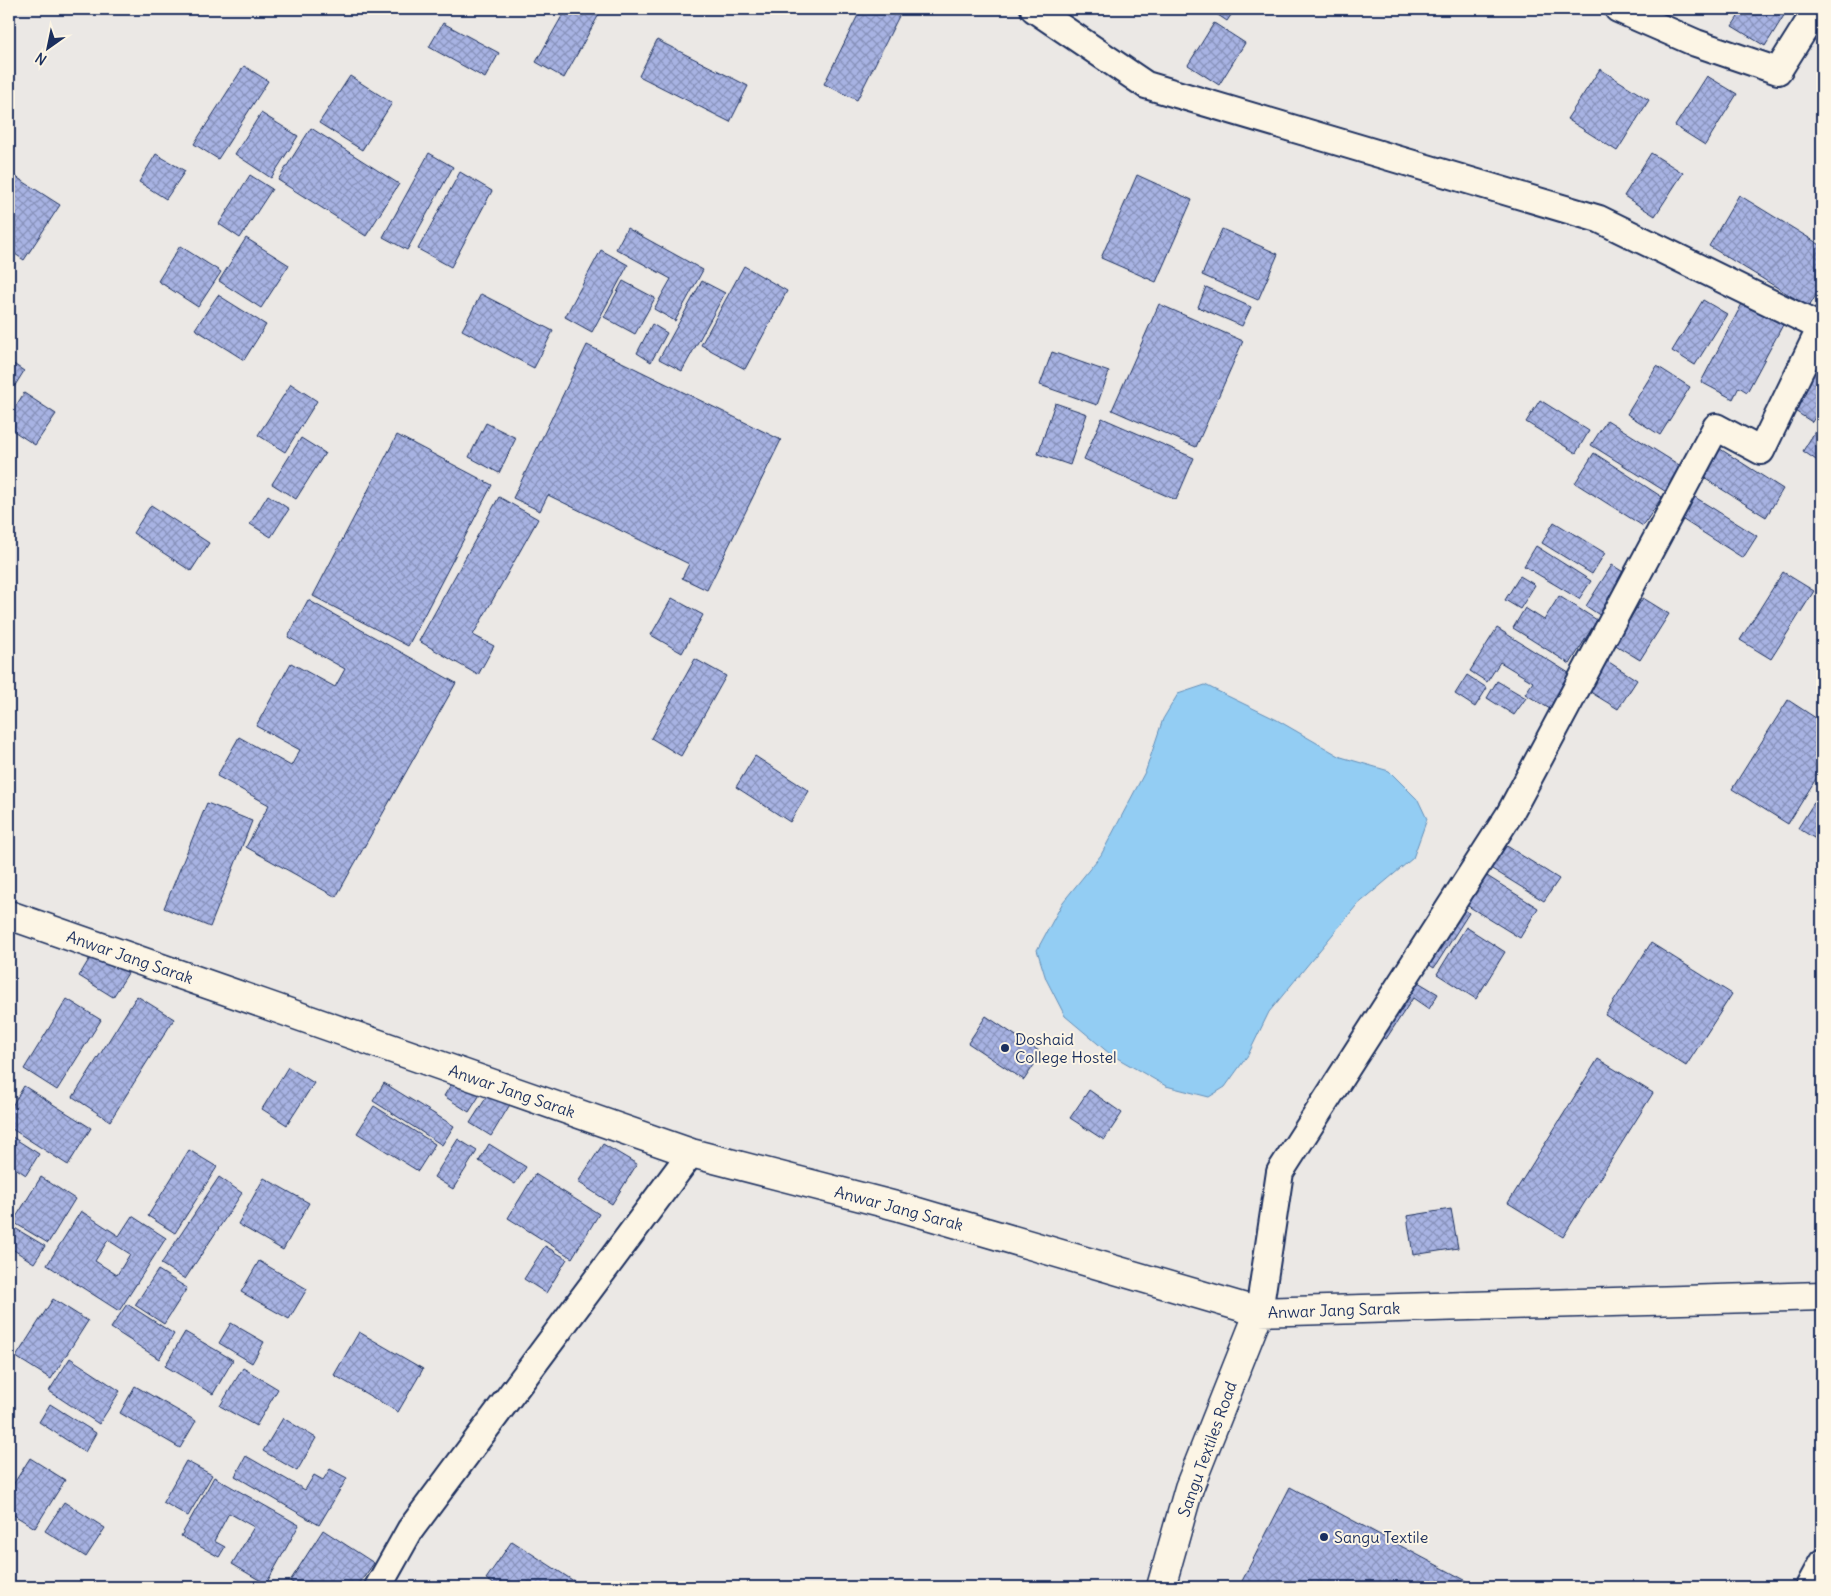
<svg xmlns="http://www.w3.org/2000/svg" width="1831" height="1596" font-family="Delius,sans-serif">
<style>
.water{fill:#93cdf3;stroke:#638eb7}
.building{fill:url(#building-cross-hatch);stroke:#1b2f5e;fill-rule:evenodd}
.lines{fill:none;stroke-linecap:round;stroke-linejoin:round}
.street-casing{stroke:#1b2f5e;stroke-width:30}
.secondary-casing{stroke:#1b2f5e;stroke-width:31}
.street{stroke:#fcf5e5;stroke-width:26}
.secondary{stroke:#fcf5e5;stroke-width:28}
.poi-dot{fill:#1b2f5e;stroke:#fcf5e5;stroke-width:2}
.labels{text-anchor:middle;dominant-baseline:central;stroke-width:4;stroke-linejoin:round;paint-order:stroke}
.street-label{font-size:16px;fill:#1b2f5e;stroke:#fcf5e5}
.poi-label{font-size:16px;fill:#1b2f5e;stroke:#fcf5e5;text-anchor:start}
</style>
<defs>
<pattern id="building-cross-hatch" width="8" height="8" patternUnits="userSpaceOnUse" patternTransform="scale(1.25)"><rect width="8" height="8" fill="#a8b3e3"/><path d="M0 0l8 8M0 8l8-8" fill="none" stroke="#8892bb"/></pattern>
</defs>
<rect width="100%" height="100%" fill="#ebe8e5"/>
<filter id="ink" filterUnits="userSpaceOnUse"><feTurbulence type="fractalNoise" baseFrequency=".02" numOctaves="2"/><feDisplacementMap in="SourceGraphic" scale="10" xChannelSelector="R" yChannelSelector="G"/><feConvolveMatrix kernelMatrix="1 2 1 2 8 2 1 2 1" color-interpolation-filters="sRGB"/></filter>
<g filter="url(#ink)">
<path class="water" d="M1205 685 1277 720 1341 757 1389 771 1418 800 1427 819 1413 858 1356 906 1269 1012 1248 1055 1225 1087 1209 1097 1166 1086 1110 1054 1065 1016 1046 979 1037 950 1063 902 1101 855 1146 770 1163 719 1178 694Z"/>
<path class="building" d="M566 9H602L564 78 536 62Z
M861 9H889L900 14 857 100 824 84Z
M1209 9H1235L1227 21Z
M1743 9H1788L1765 46 1732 26Z
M443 23 499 53 485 78 429 47Z
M1214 23 1245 43 1219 85 1188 65Z
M657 40 748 86 730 122 639 76Z
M244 66 268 81 218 159 194 144Z
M1600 69 1649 100 1617 151 1567 119Z
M350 76 392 103 362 150 319 123Z
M1707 76 1737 94 1705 145 1675 126Z
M261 113 298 136 271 178 235 154Z
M311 128 399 184 366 236 278 180Z
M429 153 453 167 407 250 383 237Z
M1651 153 1683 173 1655 216 1624 196Z
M156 154 185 171 166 199 139 182Z
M460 172 492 191 451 267 418 249Z
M13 175 60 205 24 260 9 250V182Z
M250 175 272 189 240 238 219 224Z
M1137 175 1192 200 1156 282 1101 258Z
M1739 195 1822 246V285L1809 307 1709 246Z
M627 228 703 270 675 321 654 309 671 279 616 249Z
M1222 229 1278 254 1258 300 1202 275Z
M246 238 289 265 261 308 219 281Z
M180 246 221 272 198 307 158 281Z
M601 250 628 265 592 332 565 317Z
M744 266 787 291 745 369 701 345Z
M623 281 655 298 635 334 604 317Z
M702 281 725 293 682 371 659 359Z
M1206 287 1251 307 1242 326 1198 307Z
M481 294 553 331 534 368 462 330Z
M218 295 266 325 244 360 195 329Z
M1703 300 1727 314 1695 365 1672 351Z
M1744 300 1785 321 1747 392 1739 387 1733 399 1701 382Z
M1159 304 1243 341 1196 447 1112 410Z
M652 324 667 333 651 362 637 353Z
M587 345 781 440 707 590 682 578 689 564 548 495 540 511 513 498Z
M1822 350V406L1812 422 1787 406Z
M1052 352 1109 372 1097 405 1040 385Z
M9 361 24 371 9 395Z
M1657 366 1690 387 1660 435 1627 414Z
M291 384 317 401 285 452 258 435Z
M24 393 56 414 35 445 9 428V417Z
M1540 400 1589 431 1576 453 1526 422Z
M1055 403 1087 414 1070 465 1038 454Z
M1102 418 1194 458 1176 500 1084 459Z
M1607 420 1684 468 1668 493 1591 445Z
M1822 420V464L1803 451Z
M486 423 516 438 499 473 469 457Z
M397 435 492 485 408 646 313 596Z
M301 438 325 453 296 499 272 484Z
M1714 445 1783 489 1766 517 1696 473Z
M1594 453 1662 497 1643 526 1575 483Z
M1690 494 1757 536 1743 558 1677 516Z
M268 495 289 509 271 537 250 524Z
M499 497 538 519 473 635 494 646 478 675 419 641Z
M151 505 209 543 191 571 133 533Z
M1554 522 1605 553 1592 574 1542 543Z
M1536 546 1591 581 1579 599 1524 566Z
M1612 565 1633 578 1607 620 1586 606Z
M1783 572 1814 591 1771 659 1740 640Z
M1520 576 1535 585 1520 609 1505 600Z
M1559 596 1597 620 1570 664 1513 628 1525 608 1544 620Z
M672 598 703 615 682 653 651 635Z
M1643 598 1669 614 1640 660 1614 644Z
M308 600 456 683 336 897 246 847 269 805 217 776 239 737 291 766 300 750 256 726 291 663 335 687 345 669 288 637Z
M1497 628 1572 675 1550 709 1525 694 1533 682 1500 662 1487 682 1470 671Z
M1601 657 1637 680 1618 709 1582 687Z
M695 659 726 676 681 756 651 738Z
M1467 675 1487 688 1475 707 1455 694Z
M1497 681 1526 698 1514 715 1487 698Z
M1788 700 1822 722V769L1788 824 1732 789Z
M755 756 809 791 790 822 736 787Z
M1822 790V843L1798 828Z
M207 803 252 821 210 927 164 908Z
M1499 841 1559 879 1544 901 1484 864Z
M1479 871 1538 908 1520 938 1460 901Z
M1457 904 1469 913 1434 968 1422 960Z
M1466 927 1505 952 1476 999 1437 974Z
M105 933 140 954 113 997 79 976Z
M1651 943 1732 994 1686 1066 1605 1015Z
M1408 976 1438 994 1429 1009 1413 998 1386 1039 1373 1031Z
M137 996 174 1019 110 1121 73 1097Z
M67 999 101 1020 57 1090 24 1069Z
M986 1016 1042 1053 1024 1080 968 1043Z
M1598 1059 1653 1093 1563 1237 1508 1203Z
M464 1063 490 1079 469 1112 444 1096Z
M288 1067 314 1083 287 1125 262 1109Z
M500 1076 520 1088 491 1136 470 1123Z
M384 1083 454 1126 442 1145 373 1101Z
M24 1086 91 1128 68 1165 9 1127V1111Z
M1089 1090 1122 1113 1104 1140 1070 1118Z
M374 1106 435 1144 418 1171 357 1133Z
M9 1135 39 1154 26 1175 9 1164Z
M458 1139 477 1151 453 1189 434 1177Z
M489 1144 526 1167 515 1184 479 1161Z
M603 1144 637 1164 612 1204 578 1182Z
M189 1150 217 1167 175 1233 148 1216Z
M535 1174 599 1214 572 1258 508 1218Z
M41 1177 75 1199 48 1243 13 1222Z
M219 1177 242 1193 185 1279 161 1264Z
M264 1178 309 1203 283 1250 238 1224Z
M1451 1209 1458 1248 1413 1255 1407 1216Z
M81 1211 119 1236 132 1216 166 1238 119 1311 47 1265ZM108 1240 130 1254 117 1275 95 1261Z
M13 1227 45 1246 34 1263 9 1247V1234Z
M545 1246 567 1259 546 1293 524 1279Z
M259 1261 307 1289 289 1319 241 1292Z
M158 1270 187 1288 164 1324 135 1305Z
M53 1299 88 1321 51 1379 16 1357Z
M127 1304 174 1334 159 1359 111 1328Z
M231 1323 264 1342 252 1363 219 1343Z
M185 1332 233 1360 213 1394 165 1366Z
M359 1332 423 1369 398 1412 334 1375Z
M70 1358 120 1391 99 1424 49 1391Z
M243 1368 278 1389 256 1426 220 1406Z
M135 1386 196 1421 180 1448 120 1413Z
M50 1404 96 1433 85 1452 39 1422Z
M283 1418 316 1438 297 1471 263 1451Z
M246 1456 305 1490 314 1475 323 1480 330 1469 347 1478 319 1525 235 1476Z
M30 1458 65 1480 35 1528 9 1512V1491Z
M186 1461 212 1475 188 1516 163 1502Z
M214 1477 299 1525 266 1584 232 1564 254 1527 229 1513 214 1541 225 1547 219 1557 181 1536Z
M1290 1487 1478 1587H1239Z
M64 1502 105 1528 86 1557 45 1531Z
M323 1530 374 1563 357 1587H299L290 1581Z
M512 1541 583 1587H499L486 1579Z"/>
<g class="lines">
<g class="street-casing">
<path id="street" d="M1034 9 1146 85 1599 219 1822 328
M1618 9 1696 43 1778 71 1817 9
M1259 1312 1280 1172 1509 815 1716 427 1761 451 1821 327
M378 1587 410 1530 691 1153
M1809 1587 1822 1563"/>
</g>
<g class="secondary-casing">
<path id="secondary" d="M9 915 691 1153 900 1207 1259 1312 1822 1296
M1161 1587 1189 1488 1259 1312"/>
</g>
<use href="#street" class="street"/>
<use href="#secondary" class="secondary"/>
</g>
</g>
<g class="poi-dot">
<circle cx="1005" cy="1048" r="5"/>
<circle cx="1324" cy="1537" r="5"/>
</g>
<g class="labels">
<g class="street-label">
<text transform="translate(130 957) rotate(19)">Anwar Jang Sarak</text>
<text transform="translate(512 1091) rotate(19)">Anwar Jang Sarak</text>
<text transform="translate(899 1208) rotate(15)">Anwar Jang Sarak</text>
<text transform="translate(1334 1310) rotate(-2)">Anwar Jang Sarak</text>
<text transform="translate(1207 1449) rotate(-70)">Sangu Textiles Road</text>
</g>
<g class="poi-label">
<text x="1015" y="1039">Doshaid<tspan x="1015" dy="18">College Hostel</tspan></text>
<text x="1334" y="1537">Sangu Textile</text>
</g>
</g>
<rect width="1831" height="1596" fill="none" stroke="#fcf5e5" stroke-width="30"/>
<rect x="15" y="15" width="1801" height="1566" fill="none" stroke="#1b2f5e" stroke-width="2" filter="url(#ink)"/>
<g transform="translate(48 48) rotate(213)" stroke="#fcf5e5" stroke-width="4" paint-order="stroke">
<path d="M0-4L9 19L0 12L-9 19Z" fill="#1b2f5e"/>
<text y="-8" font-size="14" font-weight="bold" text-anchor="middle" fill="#1b2f5e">N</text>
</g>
</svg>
